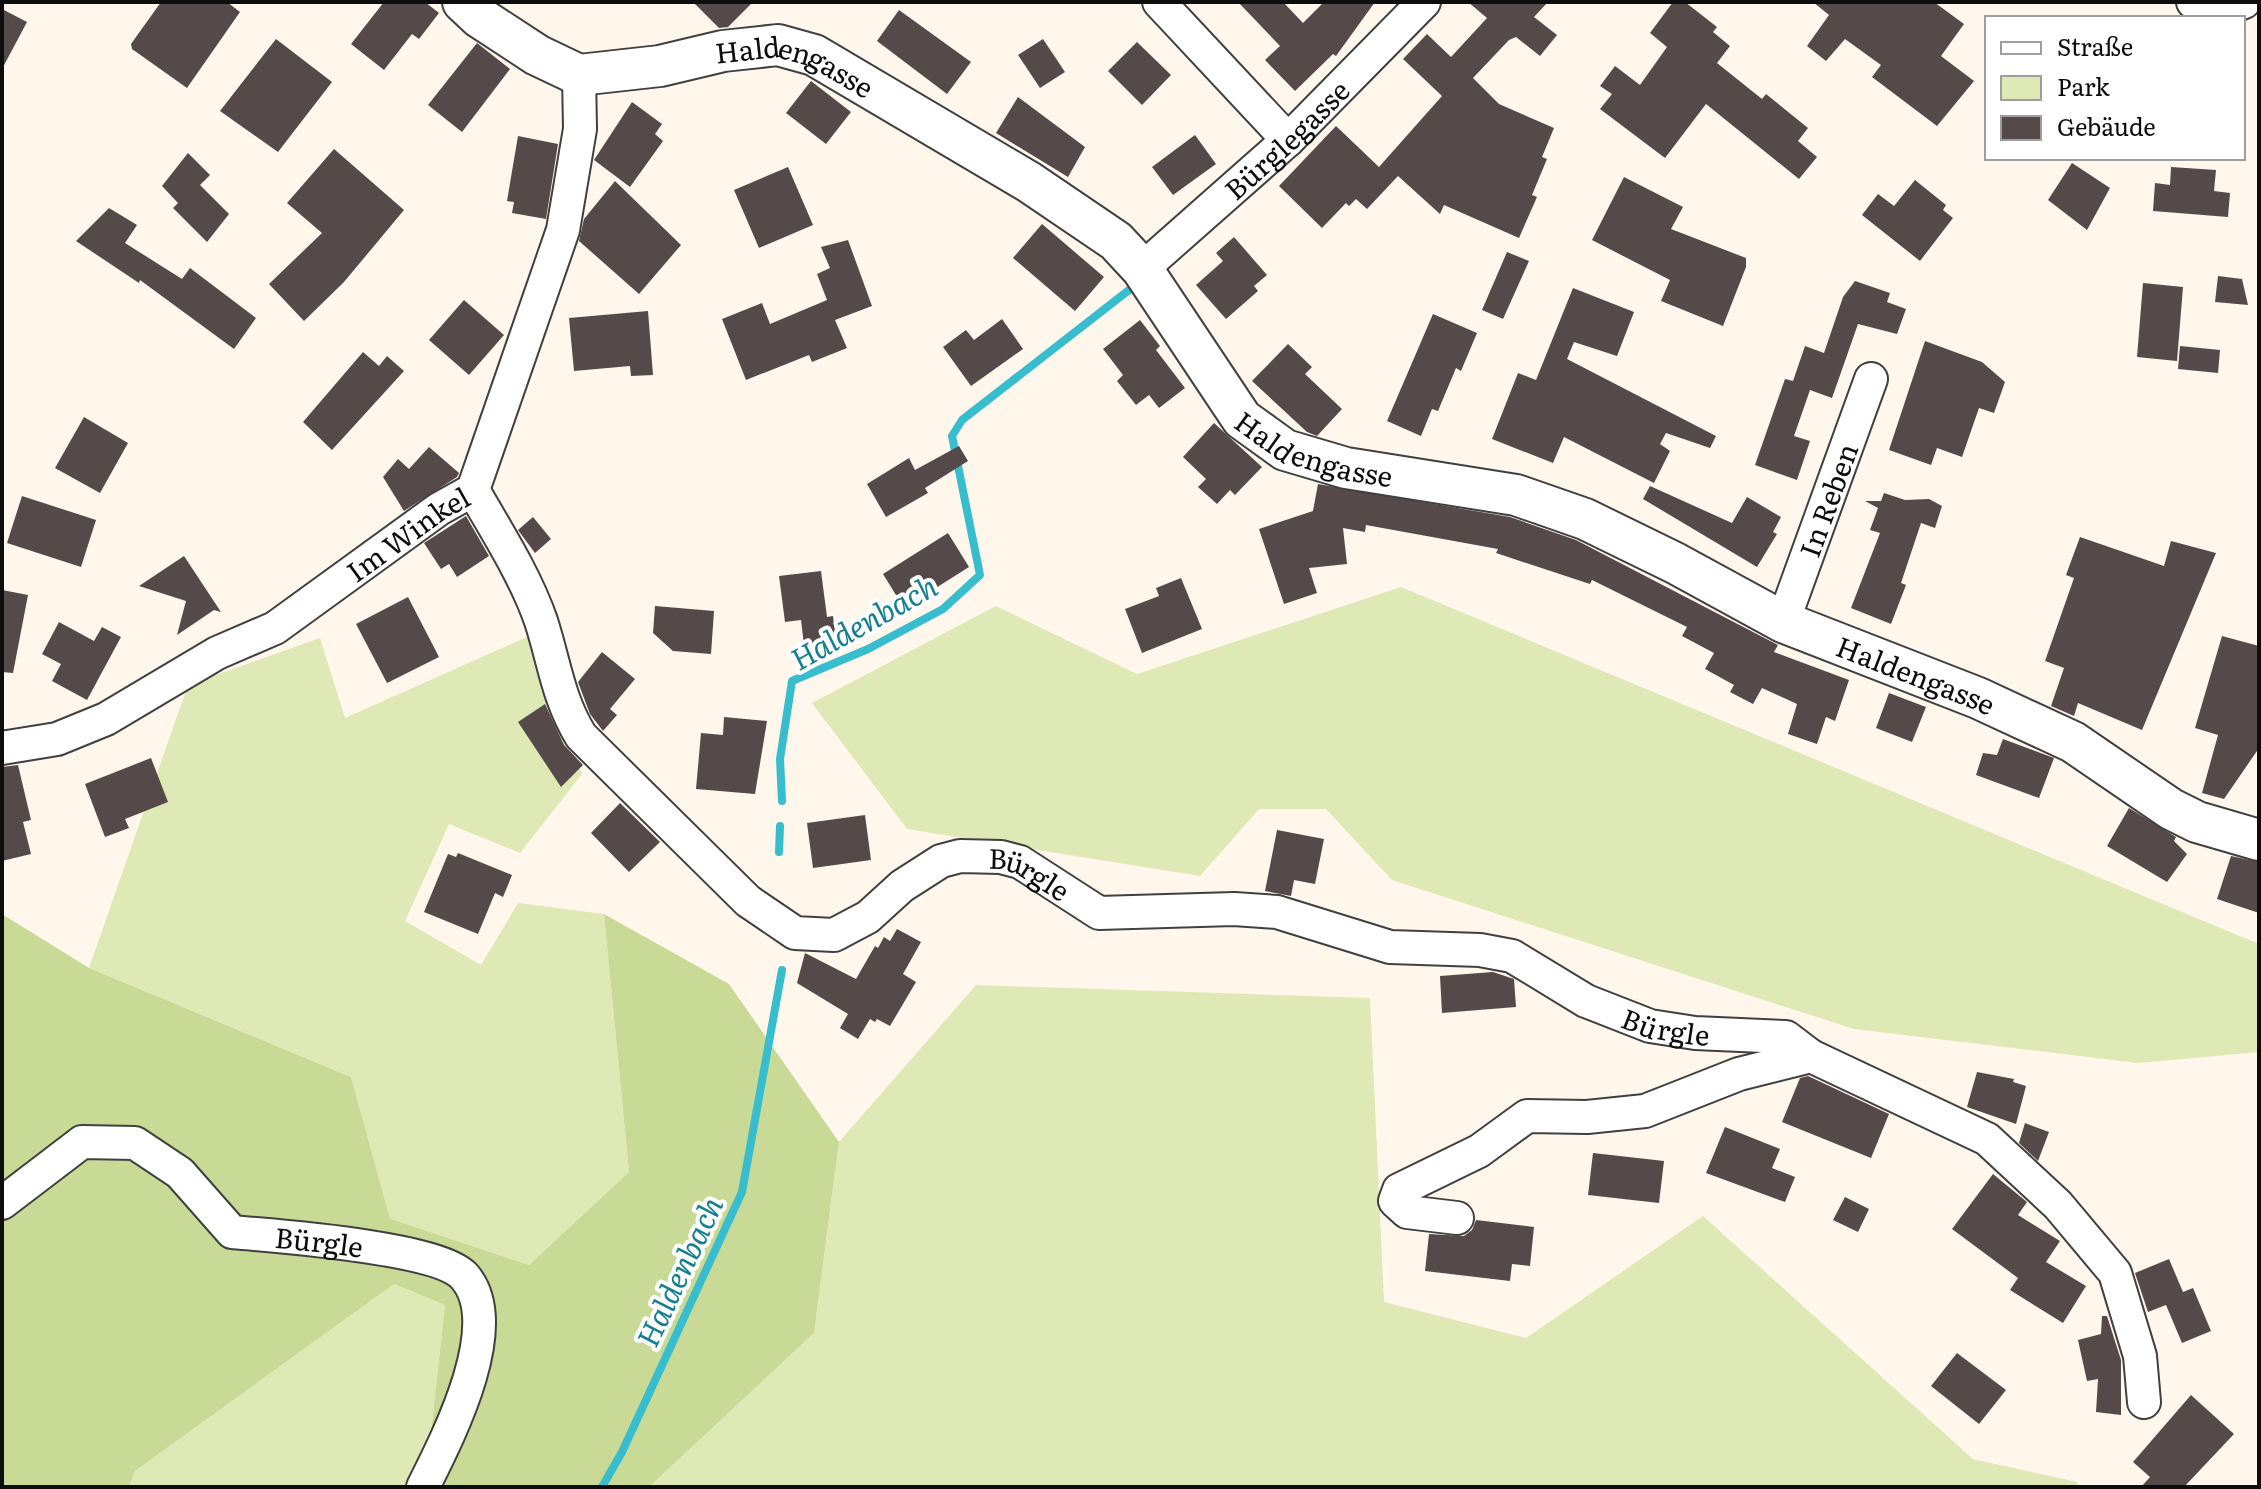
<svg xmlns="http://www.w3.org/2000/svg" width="2261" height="1489" font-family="Literata,serif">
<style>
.green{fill:#dfe9b6}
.forest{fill:#c8da95}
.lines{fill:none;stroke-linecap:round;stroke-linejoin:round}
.stream{stroke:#37bdce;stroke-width:8}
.building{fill:#554a49}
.minor-casing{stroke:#404040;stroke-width:36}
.tertiary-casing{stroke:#404040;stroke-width:44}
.minor{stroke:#fff;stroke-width:32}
.tertiary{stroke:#fff;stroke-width:40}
.labels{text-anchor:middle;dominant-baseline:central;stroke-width:8;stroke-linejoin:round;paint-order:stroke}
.street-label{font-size:28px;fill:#0d0d0d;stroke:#fff}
.water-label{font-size:30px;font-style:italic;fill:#157e91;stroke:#fff}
</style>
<rect width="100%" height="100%" fill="#fff6ec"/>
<path class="green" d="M1401 587 2259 944V1052L2138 1063 1854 1029 1392 880 1326 809H1259L1200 876 907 829 812 703 996 606 1137 674Z
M527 637 582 774 520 853 449 824 405 921 481 965 518 903 604 914 629 1172 529 1265 390 1220 351 1077 89 968 188 685 320 638 345 718Z
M976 985 1370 998 1384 1302 1526 1338 1703 1216 1973 1459 2077 1482 2078 1487H649L814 1333 839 1142Z
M394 1284 445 1305 425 1487H129L135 1471Z"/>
<path class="forest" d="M2 914 89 968 351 1077 390 1219 529 1265 629 1172 604 914 729 984 839 1142 814 1333 649 1487H425L445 1305 394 1284 135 1471 129 1487H2Z"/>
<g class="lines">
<path class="stream" d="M782 801 780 759 792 681 868 649 943 609 980 575 952 436 962 420 1129 290
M779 852 780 826
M602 1487 622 1452 742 1192 782 970"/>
</g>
<path class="building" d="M161 2H227L240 12 187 88 132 49 131 44Z
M384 2H425L439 13 419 39 412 34 384 70 351 44Z
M693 2H753L728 27 719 28Z
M1238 2H1283L1303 23 1324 2H1375L1336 56 1333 54 1295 91 1265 60 1280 46Z
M1468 2H1548L1534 17 1557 35 1540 56 1516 37 1509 40 1473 78 1499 104 1554 128 1542 157 1547 159 1532 195 1537 197 1519 238 1444 205 1440 214 1398 176 1367 209 1356 199 1349 206 1346 203 1322 228 1279 186 1336 126 1379 167 1442 96 1403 59 1427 34 1451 57 1487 18Z
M1673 2H1685L1717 27 1713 32 1730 46 1717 63 1762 99 1766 94 1808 128 1798 141 1817 157 1799 179 1706 104 1665 158 1600 109 1612 94 1600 86 1615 66 1640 85 1667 47 1650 33Z
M1813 2H1934L1964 24 1941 56 1974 81 1937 126 1872 77 1881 65 1845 39 1826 61 1807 46 1829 15Z
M2 9 27 22 2 69Z
M899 10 971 62 947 94 877 41Z
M276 39 332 82 278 152 220 111Z
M1043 39 1065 72 1040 88 1018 55Z
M1137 42 1171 75 1142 105 1108 71Z
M477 43 510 69 462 132 428 105Z
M811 81 851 112 826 144 786 113Z
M1018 97 1085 147 1068 177 996 133Z
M632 102 662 124 655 134 663 141 630 187 594 160Z
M1195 135 1216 164 1173 195 1152 167Z
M518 136 558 144 546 219 512 213 514 202 507 201Z
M334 149 404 210 344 282 304 321 269 284 322 233 287 203Z
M188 153 210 175 200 185 229 214 207 242 173 208 178 203 162 186Z
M2072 163 2110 188 2087 230 2048 200Z
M788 167 813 225 759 248 734 190Z
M2171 167 2216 170 2214 191 2230 193 2228 217 2153 211 2155 183 2170 185Z
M1624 177 1683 207 1671 229 1746 258V267L1723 326 1661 301 1670 280 1592 240Z
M1915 180 1946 205 1943 210 1953 218 1920 261 1862 215 1878 194 1894 206Z
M615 181 681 245 639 294 579 241 584 219Z
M109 208 137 225 125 243 182 279 190 268 256 318 234 349 140 280 139 283 76 241Z
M1042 224 1104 277 1075 311 1013 258Z
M1234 237 1267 275 1254 286 1258 291 1226 319 1196 285 1223 261 1216 253Z
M848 240 872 306 835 320 847 348 812 362 809 355 746 380 722 319 762 303 770 324 827 300 817 274 830 268 821 247Z
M1507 252 1529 261 1503 319 1482 310Z
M2218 276 2242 279 2248 305 2215 302Z
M1855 281 1890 293 1887 302 1906 309 1897 334 1858 324 1832 398 1810 390 1794 436 1810 441 1797 480 1755 465 1785 379 1793 381 1805 346 1824 353 1843 297Z
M2143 283 2183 287 2177 361 2137 357Z
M1573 288 1634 312 1617 356 1574 342 1567 359 1716 436 1710 448 1666 433 1660 444 1670 451 1654 483 1564 437 1553 463 1492 439 1518 373 1536 380Z
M464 300 504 335 469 375 429 340Z
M648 311 653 375 631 376 630 366 574 371 569 318Z
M1433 314 1477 333 1461 371 1456 368 1438 411 1432 409 1421 436 1387 421Z
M1002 319 1023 349 971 386 943 347 966 330 974 340Z
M1140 320 1160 346 1156 350 1185 388 1159 408 1149 395 1136 405 1117 381 1123 375 1103 349Z
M1925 341 1982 362 2005 382 1994 413 1979 408 1962 457 1937 448 1931 465 1889 450Z
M1288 344 1312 367 1305 374 1342 409 1317 436 1307 432 1252 381Z
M2180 346 2220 350 2218 373 2178 369Z
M363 352 379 366 387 356 404 371 332 450 303 422Z
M84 417 128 443 100 493 55 468Z
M1214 423 1262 467 1235 495 1230 490 1217 504 1198 487 1206 479 1183 457Z
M959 446 968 461 925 488 928 493 886 517 867 484 909 458 915 470Z
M429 447 459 473 457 477 404 511 383 477 398 459 409 469Z
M1318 484 1510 517 1576 540 1778 645 1774 652 1849 680 1835 721 1826 717 1817 744 1788 734 1797 704 1762 688 1753 704 1730 692 1734 685 1705 669 1714 653 1682 636 1687 627 1592 580 1590 584 1496 553 1498 549 1366 525 1365 532 1343 528 1347 564 1309 568 1317 593 1284 604 1259 529 1313 511Z
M1650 486 1732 523 1747 497 1781 517 1773 532 1777 534 1757 567 1643 499Z
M1884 493 1905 500 1929 499 1942 506 1935 528 1921 523 1901 583 1906 585 1891 624 1851 608 1880 533 1870 530 1878 508 1865 501H1881Z
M22 496 96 520 81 567 7 543Z
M466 516 489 556 457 577 449 564 441 569 424 543Z
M533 517 551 539 535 553 518 530Z
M948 533 969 567 904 608 883 574Z
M2080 537 2164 566 2171 541 2216 553 2142 730 2078 703 2074 716 2051 706 2064 668 2045 661 2074 578 2066 575Z
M184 556 221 612 214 610 177 635 186 601 139 586Z
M821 571 827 617 833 616 836 641 804 645 801 620 785 622 779 576Z
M1181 578 1202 629 1142 653 1125 609 1159 596 1156 588Z
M2 590 28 595 13 673 2 672Z
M408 597 439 657 387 683 356 624Z
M655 606 714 611 711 654 673 651 653 633Z
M59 622 94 641 102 627 121 637 87 700 52 681 61 664 42 654Z
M2222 636 2259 646V748L2224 799 2202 793 2218 735 2195 728Z
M602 652 635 679 610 709 617 715 603 731 590 714 578 682Z
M1889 693 1926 707 1912 742 1876 728Z
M545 704 564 745 583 765 561 787 518 722Z
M724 717 767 721 755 794 696 789 701 733 723 735Z
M2003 739 2054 758 2039 798 1976 775 1983 753 1997 755Z
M151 758 168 802 125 819 129 828 105 837 85 784Z
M18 765 31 820 23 822 31 854 2 861V767Z
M620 803 660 842 629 872 591 833Z
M2129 808 2176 837 2174 841 2187 854 2167 882 2107 846Z
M865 815 871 860 813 868 807 823Z
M1277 830 1324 839 1315 884 1294 880 1291 896 1265 891Z
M458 853 512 875 503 897 495 893 478 934 424 912 448 854 456 857Z
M2231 856 2259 862V913L2217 899Z
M897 929 921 942 903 974 916 982 890 1026 877 1019 875 1022 870 1019 858 1039 840 1028 848 1014 797 983 805 953 856 979 875 946 878 948 884 937 890 941Z
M1493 972 1514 979 1516 1007 1442 1013 1440 976Z
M1977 1072 2014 1079 2013 1082 2026 1086 2016 1124 1967 1107Z
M1808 1076 1889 1114 1871 1158 1782 1122 1800 1078Z
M2025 1123 2049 1132 2038 1161 2019 1143Z
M1725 1127 1780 1149 1772 1168 1795 1177 1785 1202 1706 1173Z
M1593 1153 1664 1161 1659 1203 1588 1195Z
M1993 1174 2027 1202 2018 1215 2060 1241 2046 1262 2086 1286 2063 1323 2010 1290 2018 1278 1952 1229Z
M1845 1197 1869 1209 1858 1232 1833 1220Z
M1476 1220 1534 1227 1530 1266 1512 1264 1510 1281 1425 1271 1429 1234 1464 1236 1472 1230Z
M2169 1259 2183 1292 2193 1288 2211 1331 2182 1343 2166 1305 2148 1312 2135 1273Z
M2102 1316H2107L2121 1360V1415L2096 1412 2098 1379 2087 1381 2078 1340 2101 1334Z
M1957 1353 2006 1390 1979 1424 1931 1386Z
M2191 1395 2234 1434 2184 1487H2141L2150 1477 2133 1462Z"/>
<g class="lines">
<g class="minor-casing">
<g id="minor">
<path d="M1159 2 1288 140"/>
<path d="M2193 2 2227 9 2244 2"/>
<path id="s1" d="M1142 269 1288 140 1424 2"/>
<path id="s2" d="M473 490C497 532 525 575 541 621 554 661 558 699 581 736L748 901 795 933 834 935 868 917 902 886 941 861 960 856 1001 857 1020 862 1099 913 1234 909 1277 912 1390 947 1480 950 1512 956 1586 1001 1650 1026 1695 1033 1786 1037 1811 1056 1987 1139 2058 1205 2115 1273 2140 1356 2144 1402"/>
<path id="s3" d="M1783 622 1871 379"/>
<path id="s4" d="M2 748 57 739 106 719 217 653 275 628 439 509 473 490 563 230 580 129 579 75"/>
<path id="s5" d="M2 1203 82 1142 135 1143 180 1173 232 1232C275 1236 437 1247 464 1276 507 1324 447 1439 423 1487"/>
<path d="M1457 1218 1407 1212 1395 1201 1399 1190 1479 1151 1527 1116 1587 1117 1645 1111 1739 1074 1811 1056"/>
</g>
</g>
<g class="tertiary-casing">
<g id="tertiary">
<path id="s6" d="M463 2 479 17 537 55 579 75 660 66 723 51 778 45 814 55 1029 182 1116 241 1142 269 1242 419 1285 450 1346 468 1516 495 1585 519 1675 563 1783 622 1978 698 2073 742 2171 809 2197 822 2259 840"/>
</g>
</g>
<use href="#minor" class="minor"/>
<use href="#tertiary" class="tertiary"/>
</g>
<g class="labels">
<g class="street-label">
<text stroke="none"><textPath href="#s6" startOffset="360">Haldengasse</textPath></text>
<text stroke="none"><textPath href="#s1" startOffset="194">Bürglegasse</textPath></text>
<text stroke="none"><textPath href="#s6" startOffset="1030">Haldengasse</textPath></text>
<text stroke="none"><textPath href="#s3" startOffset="130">In Reben</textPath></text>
<text stroke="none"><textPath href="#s4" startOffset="464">Im Winkel</textPath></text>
<text stroke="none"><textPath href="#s6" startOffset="1678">Haldengasse</textPath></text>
<text stroke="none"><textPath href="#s2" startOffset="824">Bürgle</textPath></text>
<text stroke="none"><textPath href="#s2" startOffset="1496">Bürgle</textPath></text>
<text stroke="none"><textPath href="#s5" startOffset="374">Bürgle</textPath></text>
</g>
<g class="water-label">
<text transform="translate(863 621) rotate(-29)">Haldenbach</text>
<text transform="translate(678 1271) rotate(-65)">Haldenbach</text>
</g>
</g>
<rect width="2261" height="1489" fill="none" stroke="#0d0d0d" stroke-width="8"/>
<rect x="1985" y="16" width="260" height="144" fill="#ffffff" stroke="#9e9e9e" stroke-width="2"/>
<rect x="2001" y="42" width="40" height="12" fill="#ffffff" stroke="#9e9e9e" stroke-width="2"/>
<text x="2057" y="56" font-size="24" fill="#0d0d0d">Straße</text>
<rect x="2001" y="76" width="40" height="24" fill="#dfe9b6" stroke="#9e9e9e" stroke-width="2"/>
<text x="2057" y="96" font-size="24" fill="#0d0d0d">Park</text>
<rect x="2001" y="116" width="40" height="24" fill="#554a49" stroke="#9e9e9e" stroke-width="2"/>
<text x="2057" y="136" font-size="24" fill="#0d0d0d">Gebäude</text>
</svg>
